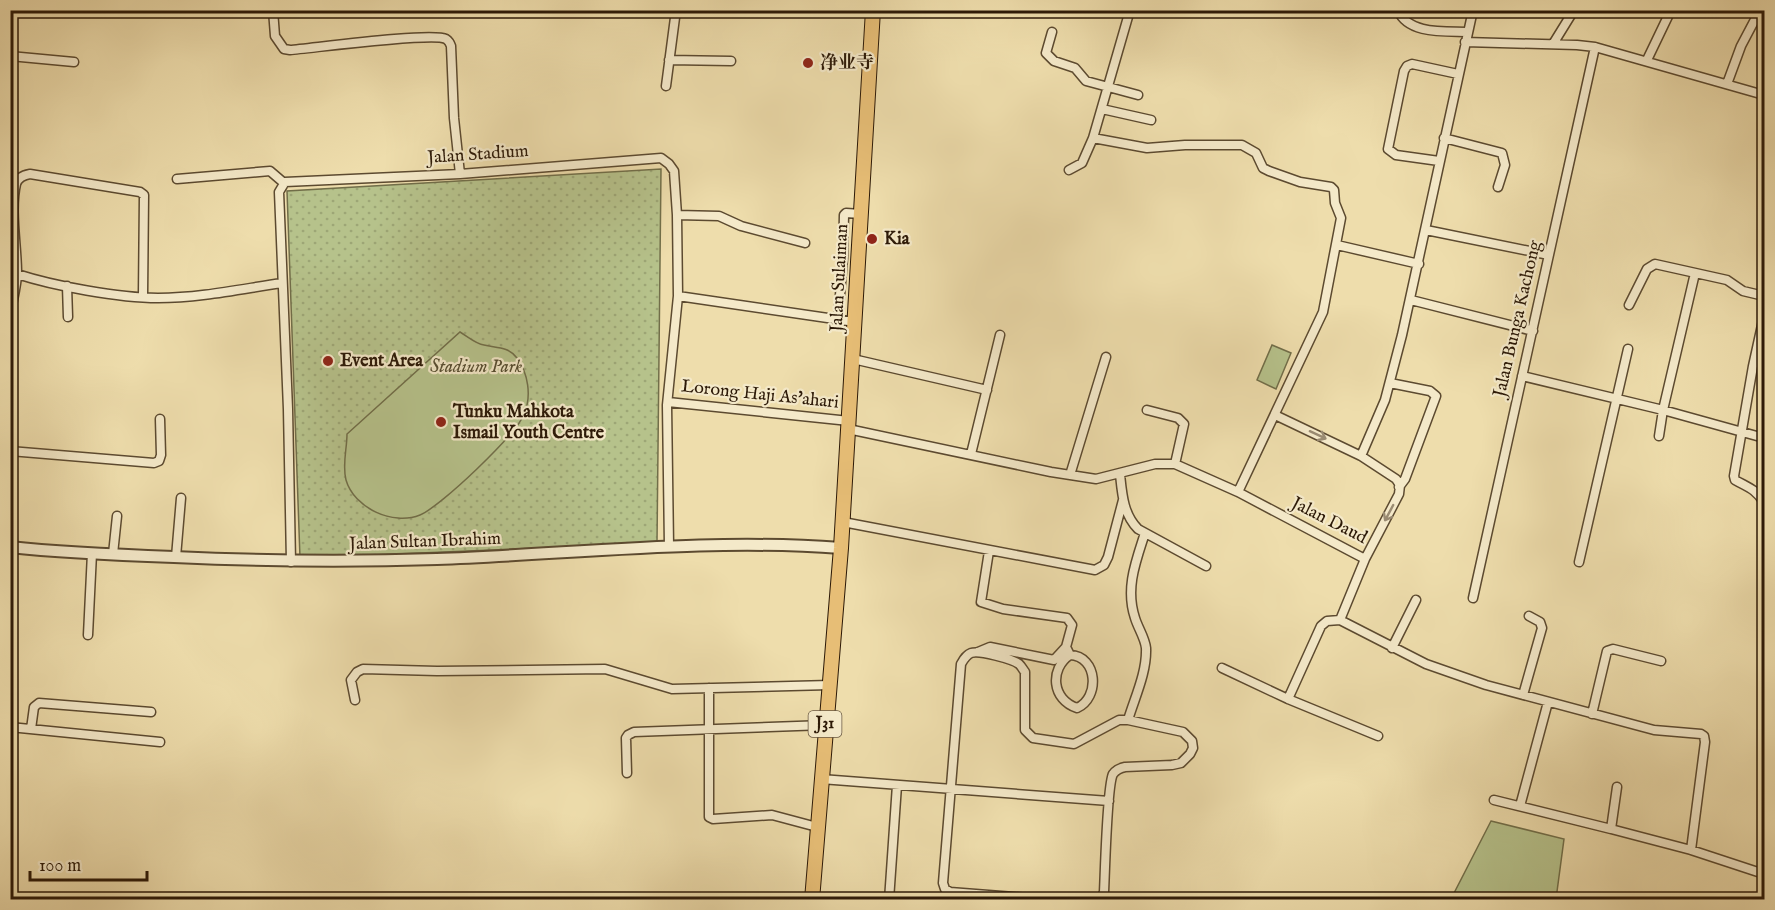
<svg xmlns="http://www.w3.org/2000/svg" width="1775" height="910" font-family="'IM FELL English','Noto Serif SC',serif">
<style>
.park{fill:url(#park-dots);stroke:#716e49;stroke-width:1.5}
.garden{fill:#b6c28b;stroke:#716e49;stroke-width:1.5}
.lines{fill:none;stroke-linecap:round;stroke-linejoin:round}
.minor-casing{stroke:#5c4a30;stroke-width:11}
.tertiary-casing{stroke:#5c4a30;stroke-width:14}
.primary-casing{stroke:#2c1907;stroke-width:16}
.minor{stroke:#f4e9c9;stroke-width:8}
.tertiary{stroke:#f4e9c9;stroke-width:10}
.primary{stroke:#e7be76;stroke-width:14}
.oneway{stroke:#9a8b72}
.poi-dot{fill:#8f2418;stroke:#f4e9c9;stroke-width:2}
.labels{text-anchor:middle;dominant-baseline:central;stroke-width:4.5;stroke-linejoin:round;paint-order:stroke}
.shield{fill:#f4e9c9;stroke:#685741;stroke-width:1.5}
.shield-label{font-size:16px;font-weight:bold;fill:#2c1907}
.poi-label{font-size:18px;font-weight:bold;fill:#2c1907;stroke:#f4e9c9;text-anchor:start}
.street-label{font-size:18px;fill:#2c1907;stroke:#f4e9c9}
.park-label{font-size:18px;font-style:italic;fill:#554c2f;stroke:#f4e9c9}
</style>
<defs>
<pattern id="park-dots" width="8" height="8" patternUnits="userSpaceOnUse" patternTransform="scale(1.5)"><rect width="8" height="8" fill="#b6c28b"/><path d="M2 2h.1M6 6h.1" fill="none" stroke="#9da676" stroke-width="1.8" stroke-linecap="round"/></pattern>
</defs>
<rect width="100%" height="100%" fill="#eeddac"/>
<filter id="stains"><feTurbulence type="fractalNoise" baseFrequency=".00333" numOctaves="4"/><feColorMatrix values="0 0 0 0 .2 0 0 0 0 .09 0 0 0 0 .02 0 0 0 .5 -.17"/></filter>
<radialGradient id="worn" r=".72"><stop offset=".6" stop-color="#630" stop-opacity="0"/><stop offset="1" stop-color="#630" stop-opacity=".3"/></radialGradient>
<path class="park" d="M661 169 657 543 300 558 287 191Z"/>
<path class="garden" d="M460 332C467 336 476 344 484 345 496 348 508 346 517 358 528 373 532 396 524 414 517 434 440 507 420 515 393 526 354 508 346 480 342 465 347 449 347 434Z
M1272 345 1291 353 1276 389 1257 380Z
M1491 821 1564 839 1556 899H1451Z"/>
<g class="lines">
<g class="minor-casing">
<path id="minor" d="M273 10 275 36 284 49 290 50C314 48 432 32 446 39 449 41 450 43 451 46L454 118 460 174
M1398 10C1408 35 1446 31 1468 32
M1052 32 1046 53 1054 61 1075 68 1086 81 1138 95
M1465 42 1577 45 1595 47 1764 95
M1553 44 1574 10
M10 56 74 62
M669 60 731 61
M1647 60 1671 10
M1727 84 1741 46 1760 10
M666 86 676 10
M1102 109 1151 120
M1093 138 1147 148 1185 145H1242L1256 153 1263 168 1269 171 1300 182 1331 187 1334 190 1335 203 1341 218 1323 312 1238 492
M1444 138 1502 153 1505 165 1498 187
M1439 161 1396 155 1388 149 1404 71 1407 66 1412 64 1458 74
M1069 170 1082 163 1093 138 1130 10
M177 179 270 171 284 183
M677 215 719 216 741 226 805 243
M1426 230 1549 255
M1337 245 1419 264
M17 274C54 286 119 298 158 298 200 298 241 289 282 283
M67 286 68 317
M678 296 855 322
M1411 300 1533 331
M12 305C14 295 17 283 17 273 17 246 10 210 16 184 18 177 24 175 30 174L140 192 144 195 143 296
M1629 305 1647 269 1655 264 1727 280 1743 291 1764 296
M1764 316 1753 366 1734 476 1735 480C1749 488 1754 488 1764 502
M838 320 843 258 844 215 846 213 861 214
M853 359 987 390
M1522 376 1663 410 1764 438
M1390 383 1430 391 1436 396 1405 479 1399 487
M668 402 849 421
M1147 410 1178 418 1184 424 1175 464
M848 429 1051 472 1096 479 1155 464H1175L1238 492 1365 559 1399 494 1400 485 1396 479 1361 456 1275 415
M1659 436 1663 410 1695 273
M10 451 154 463 159 461 161 455 160 419
M971 454 1000 335
M1361 456 1385 400 1402 335 1473 10
M1120 474C1122 493 1123 514 1138 529L1206 566
M1070 475 1106 357
M843 522 1095 570 1104 565 1108 557 1123 500
M113 554 117 516
M176 557 181 498
M291 562 288 409 279 192 285 182 460 174 661 158 669 164 674 171 677 215 678 296 667 405 669 546
M1579 562 1628 349
M1473 598 1595 47
M1340 620 1365 559
M88 635 92 553
M1066 647 1070 655C1098 656 1100 698 1077 708 1052 700 1049 669 1070 655
M1392 648 1416 600
M978 652 990 647 1054 660 1066 647 1072 625 1067 618 1003 609 981 602 989 551
M1222 668 1288 699 1378 736
M709 688V817L713 819 772 815 817 827
M1523 695 1542 628 1540 622 1529 616
M1288 699 1321 626 1327 621 1340 620 1426 664 1486 685 1654 730 1701 734 1704 736 1705 742 1691 850
M355 700 351 680 357 672 363 669 437 671 605 669 672 689 830 685
M1592 714 1607 651 1613 649 1661 661
M1128 720C1135 697 1147 672 1146 648 1145 638 1138 628 1135 618 1125 588 1136 561 1145 533
M10 727 160 742
M31 729 34 707 39 703 151 712
M627 773 626 738 628 735 634 732 825 725
M821 779 1109 801
M1617 787 1611 829 1691 850 1764 874
M1494 800 1611 829
M1520 806 1548 702
M889 900 897 785
M1055 900 950 892 945 889 943 883 961 664C964 659 966 655 971 653 979 650 1012 659 1019 664 1022 667 1022 668 1025 672V730L1033 738 1074 744 1119 720H1128L1183 732 1192 741 1193 748 1190 754 1181 763 1172 765 1125 767C1120 768 1116 770 1113 774 1107 785 1105 873 1104 892L1100 900"/>
</g>
<g class="tertiary-casing">
<path id="tertiary" d="M10 547C65 553 119 555 174 557 262 561 349 562 437 559 572 554 706 538 841 548"/>
</g>
<g class="primary-casing">
<path id="primary" d="M812 900 841 548 873 10"/>
</g>
<use href="#minor" class="minor"/>
<use href="#tertiary" class="tertiary"/>
<use href="#primary" class="primary"/>
</g>
<defs><path id="oneway-shaft" d="M-6 0H5M1.5-3L5.5 0L1.5 3" fill="none" stroke-width="1.6" stroke-linecap="round" stroke-linejoin="round" transform="scale(1.5)"/></defs>
<g class="oneway">
<use href="#oneway-shaft" transform="translate(1318 435) rotate(25)"/>
<use href="#oneway-shaft" transform="translate(1389 513) rotate(118)"/>
</g>
<g class="poi-dot">
<circle cx="808" cy="63" r="6"/>
<circle cx="872" cy="239" r="6"/>
<circle cx="328" cy="361" r="6"/>
<circle cx="441" cy="422" r="6"/>
</g>
<g class="labels">
<rect class="shield" x="808.5" y="711" width="33" height="26" rx="4.5"/>
<g class="shield-label">
<text x="825" y="724">J31</text>
</g>
<g class="poi-label">
<text x="820" y="63">净业寺</text>
<text x="884" y="239">Kia</text>
<text x="340" y="361">Event Area</text>
<text x="453" y="412">Tunku Mahkota<tspan x="453" dy="21">Ismail Youth Centre</tspan></text>
</g>
<g class="street-label">
<text transform="translate(478 155) rotate(-4)">Jalan Stadium</text>
<text transform="translate(840 278) rotate(-87)">Jalan Sulaiman</text>
<text transform="translate(1518 319) rotate(-77)">Jalan Bunga Kachong</text>
<text transform="translate(760 395) rotate(6)">Lorong Haji As'ahari</text>
<text transform="translate(1329 521) rotate(27)">Jalan Daud</text>
<text transform="translate(425 542) rotate(-2)">Jalan Sultan Ibrahim</text>
</g>
<g class="park-label">
<text x="476" y="367">Stadium Park</text>
</g>
</g>
<rect width="1775" height="910" fill="none" stroke="#eeddac" stroke-width="36"/>
<rect x="12" y="12" width="1751" height="886" fill="none" stroke="#2c1907" stroke-width="3"/>
<rect x="18" y="18" width="1739" height="874" fill="none" stroke="#2c1907" stroke-width="1.5"/>
<path d="M30 871v9h117v-9" fill="none" stroke="#2c1907" stroke-width="3"/>
<text x="39" y="871" font-size="18" fill="#2c1907" stroke="#f4e9c9" stroke-width="4.5" paint-order="stroke">100 m</text>
<rect width="100%" height="100%" filter="url(#stains)"/>
<rect width="100%" height="100%" fill="url(#worn)"/>
</svg>
